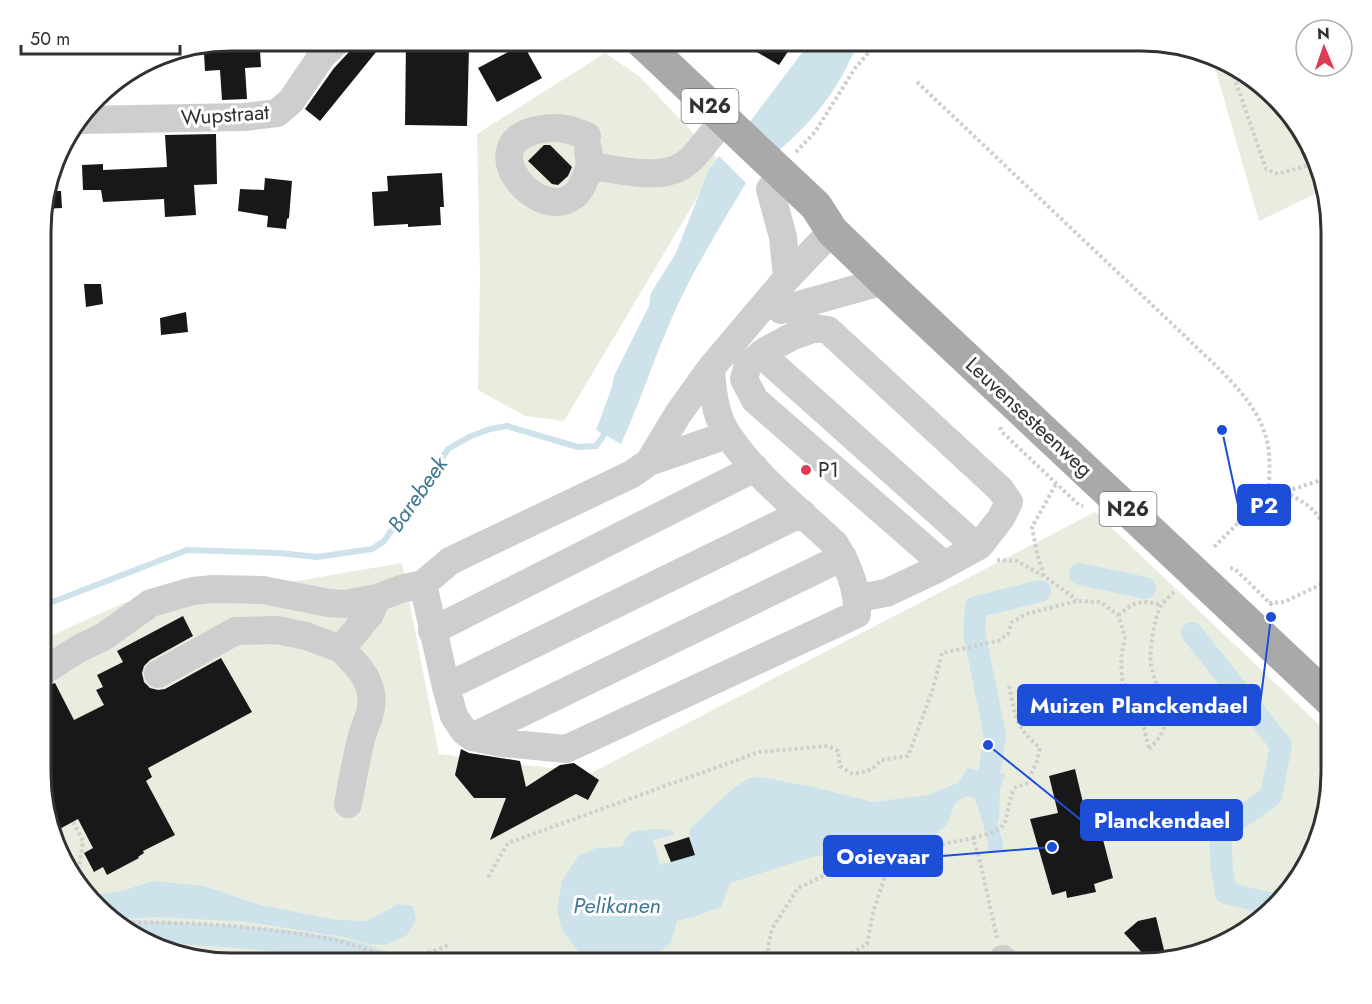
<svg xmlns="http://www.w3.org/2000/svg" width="1372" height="1004" font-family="Jost,sans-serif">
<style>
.green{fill:#e8eddf}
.water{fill:#cde2eb}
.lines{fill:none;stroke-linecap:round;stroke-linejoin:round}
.stream{stroke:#cde2eb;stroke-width:6}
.canal{stroke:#cde2eb;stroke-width:22}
.building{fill:#181818}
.path{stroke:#cecece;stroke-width:4;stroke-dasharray:3 3;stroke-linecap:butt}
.minor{stroke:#cecece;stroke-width:28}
.major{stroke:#a9a9a9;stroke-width:33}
.poi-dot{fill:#de3c55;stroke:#fff;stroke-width:2}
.labels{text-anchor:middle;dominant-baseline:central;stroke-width:6;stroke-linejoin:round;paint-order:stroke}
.shield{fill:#fff;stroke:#6f6f6f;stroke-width:1.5}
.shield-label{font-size:20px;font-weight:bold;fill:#313131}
.street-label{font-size:21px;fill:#313131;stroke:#fff}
.poi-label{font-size:21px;fill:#313131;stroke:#fff;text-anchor:start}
.water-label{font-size:22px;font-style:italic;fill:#417890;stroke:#fff}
.rim{fill:none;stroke:#313131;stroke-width:3}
.leader{fill:none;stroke:#1d4ed8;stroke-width:2}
.callout-dot{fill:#1d4ed8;stroke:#fff;stroke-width:2}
.callout{fill:#1d4ed8;stroke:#1d4ed8;stroke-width:2}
.callout-label{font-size:22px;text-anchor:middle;font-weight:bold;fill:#fff}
</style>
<rect width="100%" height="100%" fill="#fff"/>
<path class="green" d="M605 53 639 76 717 158 709 169 700 193 564 421 525 416 478 390 480 274 477 134Z
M1211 54 1257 80 1312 147 1323 190 1259 221Z
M1095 512 1331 736V785L1317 845 1292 889 1225 944 1141 963H219L159 949 115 924 66 868 42 797V640L121 604 188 582 285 583 402 563 439 754 591 773Z"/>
<path class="water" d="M811 41H861C853 52 849 63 843 74 827 104 803 130 778 151L749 123Z
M719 156 746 183C720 227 691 273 671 320 653 361 640 403 621 444L596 430 612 387 614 376 649 306 651 293 676 253 709 169Z
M968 768 989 774H1005L1000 789 999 819 997 824 1003 842V851L988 852V841L975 798 966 796 955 803 947 825 928 840 812 857 730 883 721 907 693 917 677 921 671 943 644 963H593L578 951 562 930 557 909 562 881 578 856 596 848 621 847 630 833C645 829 658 827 673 831L674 835 653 840 660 865 694 855 689 837 690 829 731 790 749 778 761 777 813 787 873 802 928 795 958 783Z
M153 881 204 886 260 905 335 920 368 921 398 904 413 906 416 920 407 935 386 945 368 944 343 937 247 922 160 917 110 919 91 896 125 890Z"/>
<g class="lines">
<path class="stream" d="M42 606 187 550 279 553 317 557 372 549 384 541 448 449 471 436 490 429 507 426 578 447 596 446 608 429"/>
<path class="canal" d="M1080 574 1145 588
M1192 633 1281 745 1271 796 1220 832 1222 871 1226 893 1273 904
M989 774 995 736 974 632 976 607 1040 591
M128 931C179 933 230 935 281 941 316 945 351 949 385 963"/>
</g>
<path class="building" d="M353 41H385L320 121 305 109 334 68 349 52Z
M406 41H461V48H469L467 126 405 125Z
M738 41H782L791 47 779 65Z
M523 44 542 78 497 102 478 68Z
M260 50 261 67 245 68 247 99 222 100 220 70 205 71 204 53Z
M216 134 217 184 194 185 196 215 165 217 164 199 103 202 101 190H83L82 165 103 164V170L167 167 165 135Z
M544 145H550L572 167 568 176 558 185 552 184 528 161Z
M442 173 444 207H440L441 225 408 227V224L374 226 372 192 388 191 387 176Z
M265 178 292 181 289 218 287 219 286 229 267 227 268 216 238 211 240 189 264 190Z
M47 191H61L62 208 42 209Z
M84 284H101L103 304 86 307Z
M186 312 188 332 161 335 160 318Z
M183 616 193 636 150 660 144 666 142 673 144 682 150 688 158 690 165 689 221 658 252 712 148 768 152 777 146 781 175 835 143 851 144 853 138 857 139 858 107 875 103 867 94 872 84 853 93 848 78 819 54 832 42 797V688L55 683 74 720 104 705 96 690 103 687 97 675 123 662 117 651Z
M461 749 469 753 520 761 526 787 560 765 574 763 599 780 588 800 576 794 490 840 506 798H474L455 775Z
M1075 769 1084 807 1094 805 1113 878 1094 884 1096 892 1067 898 1066 891 1052 895 1030 819 1058 813 1049 776Z
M689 837 695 855 671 862 664 845Z
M1156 917 1166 958 1146 962 1145 956 1124 933 1138 921Z"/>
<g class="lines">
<path class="path" d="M1230 65 1266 169 1278 174 1316 163
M917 82 1188 339C1217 368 1257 399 1267 441 1271 457 1269 476 1269 492L1212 549
M796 152 815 132 855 68 879 41
M1000 427 1002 432 1079 505 1083 506
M1324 479 1331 485
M1269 492H1285L1324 479 1331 461
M1285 492C1313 507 1318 511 1331 540
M997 560 1017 561 1044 576 1077 600
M1230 568 1235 569 1273 606
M1044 576 1037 553 1032 527 1056 484
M1269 603 1284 602 1322 584 1331 569
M1118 615C1135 602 1139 599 1161 605
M1321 653 1331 659
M1149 749C1182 716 1158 700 1151 665 1149 651 1154 618 1161 606 1164 601 1170 596 1174 592
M73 822 83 841 77 881
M973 838C1016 827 1001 824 1014 788L1027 783 1037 761 1040 748C1015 727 1016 717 1009 686
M488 877 508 843 759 752 828 746 838 751 840 766 851 773H860L872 769 881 760 908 756 932 692 942 653 998 641 1008 634 1012 622 1026 614 1077 601 1100 602 1118 615 1125 637 1121 658 1122 679 1141 716 1149 749
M114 923C186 921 259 926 330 939 352 943 382 957 402 958 416 958 438 950 451 944
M769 963 768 947 772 929 798 888 823 876 890 862 948 843 973 838 979 857 997 938
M836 963 867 944 873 912 890 862
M1032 963 1056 959 1081 960 1083 963"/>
<path class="minor" d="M79 120 244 117 277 113 291 101 321 57 337 41
M587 136C566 128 556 125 533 131 474 148 539 225 575 195 583 188 586 175 590 166
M588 149 590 166C617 169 661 182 685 164 696 157 705 142 713 133
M770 189 783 237 787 278
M781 310 884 281
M761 354 977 547
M711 368C712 390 715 417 728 435 756 477 799 510 835 544 848 565 858 590 857 614L566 749 502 743 472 737 464 731 454 716 446 687 423 584 450 561 632 474 649 462 678 414 711 368 787 278 832 231
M649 462 727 435
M858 598 886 593 937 569 977 547 980 545 1001 518 1009 502 1000 489 828 330 815 328 793 336 767 350 748 365 744 379 755 400 944 565
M432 631 755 468
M341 649C360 667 377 685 370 713 367 723 362 733 360 744 355 764 352 784 348 804
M42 672 80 648 103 637 151 603 193 591 213 589 263 590 329 603 345 604 377 598 401 589 423 584
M158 674 236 631 277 630 306 636 341 649 370 614 377 598
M446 687 802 513
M472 737 843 557
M1003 959 1004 963"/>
<path class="major" d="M641 41 816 206 832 231 884 281 1331 701"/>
</g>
<circle class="poi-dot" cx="806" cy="470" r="6"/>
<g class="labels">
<g class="shield">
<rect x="681.5" y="89" width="57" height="34" rx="4.5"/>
<rect x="1099.5" y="492" width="57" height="34" rx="4.5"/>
</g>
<g class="shield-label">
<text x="710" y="106">N26</text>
<text x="1128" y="509">N26</text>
</g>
<g class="street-label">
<text transform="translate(225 115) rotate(-4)">Wupstraat</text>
<text transform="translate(1029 417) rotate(43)">Leuvensesteenweg</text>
</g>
<g class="poi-label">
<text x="818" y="470">P1</text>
</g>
<g class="water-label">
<text transform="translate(417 494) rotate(-55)">Barebeek</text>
<text x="617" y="905">Pelikanen</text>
</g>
</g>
<path d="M0 0H1372V1004H0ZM231 51H1141A180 180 0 0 1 1321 231V773A180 180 0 0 1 1141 953H231A180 180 0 0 1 51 773V231A180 180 0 0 1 231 51Z" fill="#fff" fill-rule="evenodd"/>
<path class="rim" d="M231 51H1141A180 180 0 0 1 1321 231V773A180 180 0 0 1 1141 953H231A180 180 0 0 1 51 773V231A180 180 0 0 1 231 51Z"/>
<path class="leader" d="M1222 430L1238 505M1271 617L1260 705M988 745L1081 820M1052 847L942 856"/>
<g class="callout-dot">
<circle cx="1222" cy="430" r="6"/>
<circle cx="1271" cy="617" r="6"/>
<circle cx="988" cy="745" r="6"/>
<circle cx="1052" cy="847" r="6"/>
</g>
<g class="callout">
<rect x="1238" y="485" width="52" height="40" rx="6"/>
<rect x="1018" y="685" width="242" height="40" rx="6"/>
<rect x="1081" y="800" width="161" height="40" rx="6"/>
<rect x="824" y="836" width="118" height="40" rx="6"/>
</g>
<g class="callout-label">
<text x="1264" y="513">P2</text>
<text x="1139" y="713">Muizen Planckendael</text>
<text x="1162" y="828">Planckendael</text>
<text x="883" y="864">Ooievaar</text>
</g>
<g transform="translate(1324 48) rotate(358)"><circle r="28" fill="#ffffff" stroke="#adadad" stroke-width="1.5"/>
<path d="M0-4.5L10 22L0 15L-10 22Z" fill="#de3c55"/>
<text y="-9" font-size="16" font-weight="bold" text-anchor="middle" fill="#313131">N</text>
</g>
<path d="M21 45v9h159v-9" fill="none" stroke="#313131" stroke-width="3"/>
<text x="30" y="45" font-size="18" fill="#313131" stroke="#ffffff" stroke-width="4.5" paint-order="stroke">50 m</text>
</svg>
